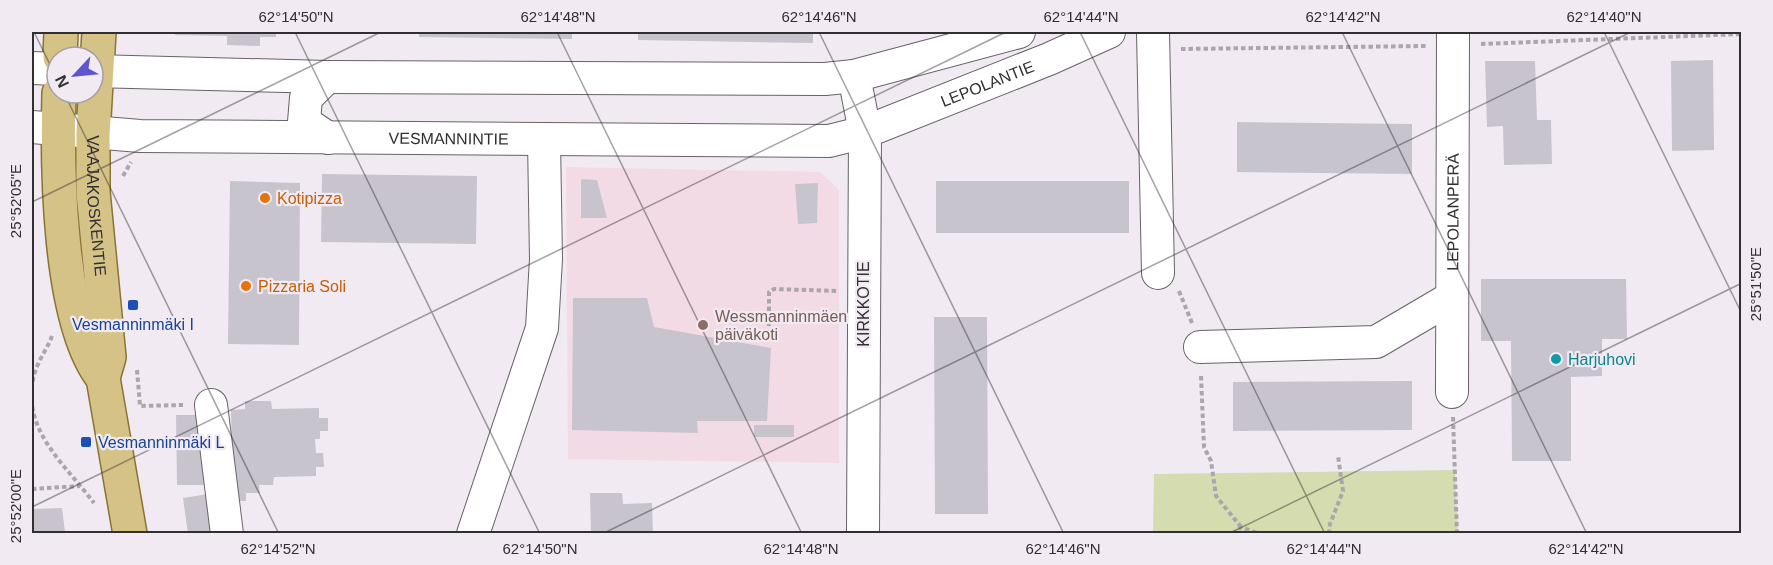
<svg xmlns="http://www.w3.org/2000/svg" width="1773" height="565" font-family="Arial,sans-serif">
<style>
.education{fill:#f3dbe5}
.green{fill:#d4dcb0}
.building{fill:#c7c4ce}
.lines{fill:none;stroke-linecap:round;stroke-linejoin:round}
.minor-casing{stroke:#696269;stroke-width:34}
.major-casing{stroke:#897434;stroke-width:36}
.path{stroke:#aba5ac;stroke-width:4;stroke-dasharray:4.5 3;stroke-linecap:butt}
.minor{stroke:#fff;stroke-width:32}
.major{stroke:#d4c286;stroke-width:33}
.ticks{fill:none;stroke:#322f32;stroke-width:1.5;stroke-opacity:0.45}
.food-dot{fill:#e8710a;stroke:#f1eaf2;stroke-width:2}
.transit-dot{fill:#1a4fb4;stroke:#f1eaf2;stroke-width:2}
.education-dot{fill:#8d6e63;stroke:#f1eaf2;stroke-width:2}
.culture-dot{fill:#0f9aa8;stroke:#f1eaf2;stroke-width:2}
.labels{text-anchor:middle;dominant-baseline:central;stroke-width:4.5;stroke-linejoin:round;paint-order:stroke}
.street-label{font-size:16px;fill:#322f32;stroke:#f1eaf2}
.food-label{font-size:16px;fill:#c56008;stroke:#f1eaf2;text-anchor:start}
.education-label{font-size:16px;fill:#785e54;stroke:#f1eaf2;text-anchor:start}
.transit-label{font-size:16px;fill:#164399;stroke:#f1eaf2}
.culture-label{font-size:16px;fill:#0d838f;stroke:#f1eaf2;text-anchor:start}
.neatline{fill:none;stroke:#322f32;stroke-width:2}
.ticks-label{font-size:15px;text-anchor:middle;fill:#322f32}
</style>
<rect width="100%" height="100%" fill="#f1eaf2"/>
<path class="education" d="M566 167 820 172 839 190V463L568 459Z"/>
<path class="green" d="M1455 470 1458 533H1153L1154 474Z"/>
<path class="building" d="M176 32H276V37H260V46L227 45V36L175 35Z
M419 32H572V39L419 37Z
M638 32H813V43L638 40Z
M1713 60 1714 150 1672 151 1671 61Z
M1485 61H1535L1537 120H1551L1552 164 1504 165 1503 126 1487 127Z
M1237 122 1412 124V174L1237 172Z
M322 174 477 176 476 244 321 242Z
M581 179 597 180 607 218H581Z
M230 181 300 183 299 345 228 344Z
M936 181H1129V233H936Z
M818 183 817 223 798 224 795 184Z
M1481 279H1626L1627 339H1602V376L1571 377V461H1512L1511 341H1481Z
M573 298H647L654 327 771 348 767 421H697L698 433 572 430Z
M934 317H987L988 514H935Z
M1412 381V430L1233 431V382Z
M245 401H271L272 409 319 408V418H328V431H320V439H315L316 453H323L324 467H316V476L274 477 273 485H259L260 493H246V501H233L231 410 245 409Z
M176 415H203L204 485H177Z
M754 425H794V437H754Z
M590 493H622L623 504 652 503 653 534H591Z
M208 494 214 534H188L183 498Z
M62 508 65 532 32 534V509Z"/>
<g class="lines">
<g class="minor-casing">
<g id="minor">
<path d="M1153 32 1158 273"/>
<path d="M32 68 57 69"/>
<path d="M93 71 327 77 825 79 854 76 1019 32"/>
<path d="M854 76 865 132 863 534"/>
<path d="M327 77 306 98 304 122 328 138"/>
<path id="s1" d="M32 127 140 136 829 141 865 132 1049 59 1109 32"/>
<path d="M1200 347 1376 342 1451 298"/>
<path id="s2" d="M1452 392 1453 32"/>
<path d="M211 405 227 534"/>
<path d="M473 534 542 328 546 259 544 140"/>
</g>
</g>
<g class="major-casing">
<g id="major">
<path id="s3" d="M99 32 93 134V192L109 357 103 378 130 534"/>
<path d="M60 57 61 32"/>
<path d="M59 93C57 165 58 320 102 377"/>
</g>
</g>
<path class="path" d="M1481 44 1742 34
M1181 49 1426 46
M123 176 131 162
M1179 291 1192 323
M52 336C48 347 40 358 36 369 16 426 65 464 94 503
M769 341V292L774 289 838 291
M137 370 140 406 183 405
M1201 376 1204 447 1211 461 1216 496 1241 527
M1453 417 1457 534
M32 489 80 486
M1233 534 1241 527 1260 534
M1329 534 1330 524 1343 491 1338 456"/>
<use href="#minor" class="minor"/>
<use href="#major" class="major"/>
</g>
<path class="ticks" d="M34 32 57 79M295 32 540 534M557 32 802 534M819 32 1064 534M1080 32 1325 534M1342 32 1587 534M1604 32 1742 314M64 93 279 534M32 202 381 32M32 507 1006 32M602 534 1631 32M1228 534 1742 283"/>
<g class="food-dot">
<circle cx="265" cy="198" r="6"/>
<circle cx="246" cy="286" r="6"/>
</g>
<g class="transit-dot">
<rect x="127" y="299" width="12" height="12" rx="3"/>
<rect x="80" y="436" width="12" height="12" rx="3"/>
</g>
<circle class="education-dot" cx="703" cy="325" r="6"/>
<circle class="culture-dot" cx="1556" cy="359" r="6"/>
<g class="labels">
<g class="street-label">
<text stroke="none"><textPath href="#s1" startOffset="966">LEPOLANTIE</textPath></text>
<text stroke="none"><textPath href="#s1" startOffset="417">VESMANNINTIE</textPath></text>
<text stroke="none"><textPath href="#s3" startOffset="174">VAAJAKOSKENTIE</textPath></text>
<text stroke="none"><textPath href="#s2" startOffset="180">LEPOLANPERÄ</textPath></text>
<text transform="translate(863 304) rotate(-90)">KIRKKOTIE</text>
</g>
<g class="food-label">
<text x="277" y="198">Kotipizza</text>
<text x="258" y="286">Pizzaria Soli</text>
</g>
<g class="education-label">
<text x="715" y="316">Wessmanninmäen<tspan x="715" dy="18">päiväkoti</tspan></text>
</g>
<g class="transit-label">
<text x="133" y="324">Vesmanninmäki I</text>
<text x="98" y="442" text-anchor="start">Vesmanninmäki L</text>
</g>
<g class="culture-label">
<text x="1568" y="359">Harjuhovi</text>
</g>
</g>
<rect width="1773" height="565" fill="none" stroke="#f1eaf2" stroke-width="66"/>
<g transform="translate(75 75) rotate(244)"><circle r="28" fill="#f1eaf2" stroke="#a59fa5" stroke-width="1.5"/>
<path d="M0-4.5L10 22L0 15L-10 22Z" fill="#5e56ce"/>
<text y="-9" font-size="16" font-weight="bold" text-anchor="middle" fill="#322f32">N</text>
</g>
<rect x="33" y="33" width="1707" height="499" class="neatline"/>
<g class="ticks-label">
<text x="296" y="22">62°14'50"N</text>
<text x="558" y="22">62°14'48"N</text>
<text x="819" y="22">62°14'46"N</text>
<text x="1081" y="22">62°14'44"N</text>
<text x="1343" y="22">62°14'42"N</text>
<text x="1604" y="22">62°14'40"N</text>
<text transform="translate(16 201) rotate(-90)" y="5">25°52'05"E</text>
<text transform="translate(1756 284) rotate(-90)" y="5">25°51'50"E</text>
<text transform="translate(16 506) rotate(-90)" y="5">25°52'00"E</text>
<text x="278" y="554">62°14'52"N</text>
<text x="540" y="554">62°14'50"N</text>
<text x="801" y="554">62°14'48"N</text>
<text x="1063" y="554">62°14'46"N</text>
<text x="1324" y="554">62°14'44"N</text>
<text x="1586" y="554">62°14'42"N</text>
</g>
</svg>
